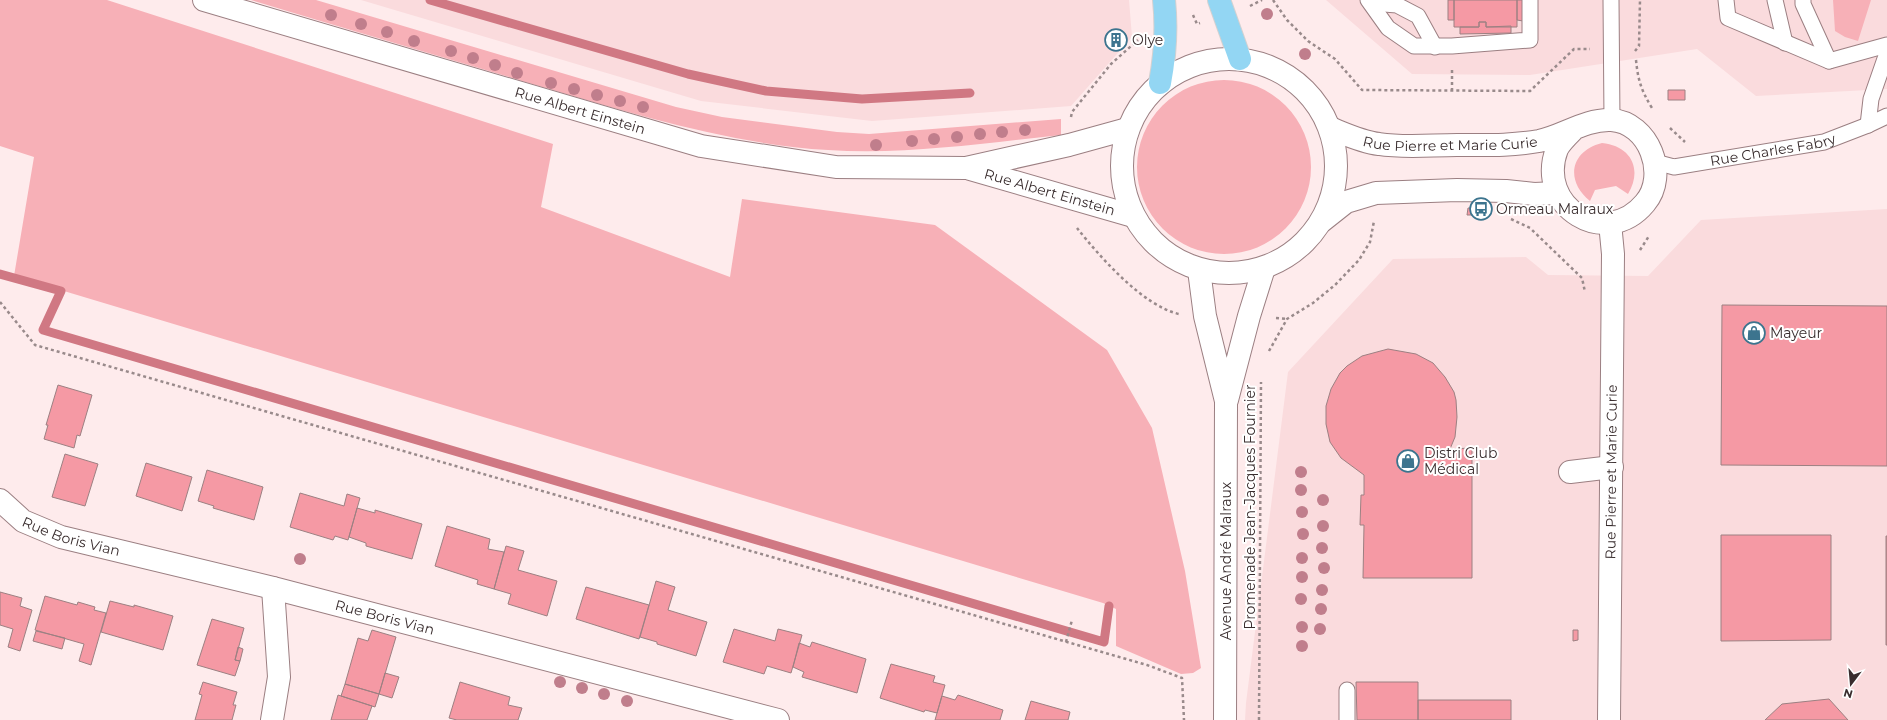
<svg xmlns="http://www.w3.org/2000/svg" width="1887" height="720" font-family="Montserrat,sans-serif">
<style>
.built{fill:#fadbdd}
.green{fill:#f7b0b7}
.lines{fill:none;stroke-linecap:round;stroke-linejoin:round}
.stream{stroke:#d07883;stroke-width:9}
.building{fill:#f599a4;stroke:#9c8082}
.service-casing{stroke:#9b7f82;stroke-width:17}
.minor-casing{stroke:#9b7f82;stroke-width:24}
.tertiary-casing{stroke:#9b7f82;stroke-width:24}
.primary-casing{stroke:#d3d1d1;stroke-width:24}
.path{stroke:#998a8b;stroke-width:2.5;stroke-dasharray:3 3;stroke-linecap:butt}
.service{stroke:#fff;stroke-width:15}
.minor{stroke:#fff;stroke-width:22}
.tertiary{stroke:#fff;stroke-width:22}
.primary{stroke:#93d6f3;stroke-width:22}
.tree{fill:#c07e8c}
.labels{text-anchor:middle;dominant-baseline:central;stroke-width:4;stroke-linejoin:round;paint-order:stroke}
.poi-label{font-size:14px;fill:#392d2e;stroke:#fff;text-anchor:start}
.street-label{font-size:14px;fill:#392d2e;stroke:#fff}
</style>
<rect width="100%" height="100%" fill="#feebec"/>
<path class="built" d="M361 0H1129L1132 37 1071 106 872 121 701 101Z
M1326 0H1887V89L1756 96 1697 49 1530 75 1412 74Z
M1887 209V720H1245L1246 703 1288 372 1393 259 1526 257 1548 275 1648 276 1701 220Z"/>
<path class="green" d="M0 0H107L553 144 541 207 730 277 742 199 935 225 1107 350 1152 428 1185 571 1201 668 1193 673 1181 674 1116 646V609L1103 603 14 276 34 157 0 146Z
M251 0H316L676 107 722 117 837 132 869 134 1061 119V135C984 143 906 155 828 150 729 144 634 114 539 86 443 57 347 29 251 0Z
M1833 0H1871L1858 41 1845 37 1835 31Z
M1137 167a87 87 0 1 1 174 0a87 87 0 1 1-174 0Z
M1602 143C1631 146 1643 169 1628 194L1616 186 1595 190 1590 201C1565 181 1570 151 1602 143Z"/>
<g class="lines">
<path class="stream" d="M430 0 688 74 766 91 862 99 970 93
M0 274 61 291 43 330 1104 642 1109 606"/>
</g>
<path class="building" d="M1448 0H1454V20H1448Z
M1454 0H1517V27H1486V22H1479V27H1454Z
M1517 0H1523V21L1517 20Z
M1479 22H1486V27L1511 26V33L1460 34V27H1479Z
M1116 34 1121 38 1115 45 1111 42Z
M1668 90H1685V100H1668Z
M1468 208H1485V215H1467Z
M1722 305 1887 306V466L1721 465Z
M1388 349 1416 354 1433 363 1445 377 1454 392 1456 400 1457 417 1455 437 1450 449 1472 448V578H1363L1364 525H1360L1361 495H1364V475L1341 458 1330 442 1326 424V406L1331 389 1340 373 1347 366 1362 356Z
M58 385 92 395 80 436 77 435 74 448 44 439 48 425H46Z
M65 454 98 464 85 506 52 497Z
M146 463 192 477 182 511 136 496Z
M207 470 263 487 254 520 213 508 214 506 198 501Z
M300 493 344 506 347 494 360 498 348 540 335 536 333 540 290 527Z
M357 508 375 513V510L422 524 412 559 366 546V543L349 537Z
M447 526 490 539 488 549 504 552 494 589 477 584 478 580 435 566Z
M1721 535H1831V640L1721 641Z
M1886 536H1887V645H1886Z
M506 546 524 551 518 570 557 581 547 616 508 604 511 594 494 589Z
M656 581 675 587 668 610 707 622 696 656 657 644V642L640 637Z
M586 587 649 605 639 639 576 619Z
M0 592 22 598 20 606 32 610 20 651 8 647 13 629 0 625Z
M45 596 77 605 78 602 95 607 94 610 106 613 91 665 79 661 84 644 35 630Z
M110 601 134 607V605L173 616 163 650 101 632Z
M212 619 244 628 235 660 240 661 235 676 197 665Z
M734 629 775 641 778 629 802 635 791 673 767 666 764 674 723 662Z
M372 630 396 637 379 694 345 684 358 638 368 641Z
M1573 630H1578V640L1573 641Z
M36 631 65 638 62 649 33 641Z
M812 642 866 659 857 693 802 677 804 672 793 667 799 643 810 647Z
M238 647 243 649 240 661 235 660Z
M891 664 935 676 933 682 945 685 937 713 925 710 924 712 880 698Z
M385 673 399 677 392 698 379 694Z
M203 682 237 692 233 705H236L232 720H195L202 695 199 694Z
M460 682 510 697 508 705 522 708 518 720H457L449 718Z
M1356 682H1418V720H1357Z
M345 684 379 694 375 707 341 696Z
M338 695 372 706 367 720H331Z
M958 695 1003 710 1000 720H935L942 696 955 700Z
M1829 699 1848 720H1765L1782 704Z
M1418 700H1511V720H1418Z
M1031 701 1070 712 1068 720H1025Z"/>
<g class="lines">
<g class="service-casing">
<g id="service">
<path d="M1368 0 1388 28 1414 46H1452L1530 40V0"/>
<path d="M1611 0 1612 120"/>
<path d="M1726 0 1728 18 1829 61 1887 45"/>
<path d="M1775 0 1785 43"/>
<path d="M1803 0V4L1829 61"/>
<path d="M1371 3 1397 5 1418 16 1435 47"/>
<path d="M1868 125 1871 99 1887 53"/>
<path id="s1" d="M1655 162 1674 167 1824 142 1868 125 1887 116"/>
<path d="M1347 690V720"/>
</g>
</g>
<g class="minor-casing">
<g id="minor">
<path id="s2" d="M204 0 701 146 836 167 966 168 1069 145 1127 129"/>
<circle cx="1229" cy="166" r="107"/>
<path id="s3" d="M1330 128C1345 134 1362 142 1379 144 1404 148 1431 145 1457 145 1484 145 1512 146 1539 141 1563 136 1585 119 1611 120 1649 122 1669 175 1645 203 1606 250 1535 207 1557 149 1560 143 1567 136 1572 131"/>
<path id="s4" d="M970 169 1133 216"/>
<path d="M1322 221 1346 202 1376 193 1457 190 1506 191 1534 194 1557 193"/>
<path d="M1570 472 1612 467"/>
<path id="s5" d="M0 500 23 521 61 537 273 588 778 720"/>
<path d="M272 720 279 677 273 588"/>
<path id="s6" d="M1609 720 1613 254 1610 223"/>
</g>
</g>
<g class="tertiary-casing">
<path id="tertiary" d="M1199 270 1205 316 1226 401 1225 720
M1227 400 1249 316 1264 268"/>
</g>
<g class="primary-casing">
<path id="primary" d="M1219 0 1240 59
M1160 83C1165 56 1167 28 1164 0"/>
</g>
<path class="path" d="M1273 0 1287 20 1308 41 1335 59 1362 90 1530 91 1574 49H1590
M1250 6 1262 0
M1193 15 1197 24 1200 23
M1635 51 1639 46 1640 0
M1636 60C1638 80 1641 90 1652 108
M1452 91V68
M1071 117 1072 112 1111 64 1138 40
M1670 128 1685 142
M1511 219 1530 228 1582 278 1585 292
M1077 228C1100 257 1143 306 1179 314
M1640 250 1649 236
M0 302 35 345 1147 665 1182 678 1184 720
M1276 318 1287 319
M1269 351 1287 319 1313 303 1335 285 1359 260 1370 242 1374 221
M1066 642 1072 620
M1259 720 1261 382"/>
<use href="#service" class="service"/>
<use href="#minor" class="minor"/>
<use href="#tertiary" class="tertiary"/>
<use href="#primary" class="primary"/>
</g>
<g class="tree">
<circle cx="1267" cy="14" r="6"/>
<circle cx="331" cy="15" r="6"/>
<circle cx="361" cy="24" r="6"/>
<circle cx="387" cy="32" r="6"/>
<circle cx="414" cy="41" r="6"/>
<circle cx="451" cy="51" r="6"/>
<circle cx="1305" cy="54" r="6"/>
<circle cx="473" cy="58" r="6"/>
<circle cx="495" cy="65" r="6"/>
<circle cx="517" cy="73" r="6"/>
<circle cx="551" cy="83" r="6"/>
<circle cx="574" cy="89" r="6"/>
<circle cx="597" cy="95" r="6"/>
<circle cx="620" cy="101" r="6"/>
<circle cx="643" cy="107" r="6"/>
<circle cx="1025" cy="130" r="6"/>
<circle cx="1002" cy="132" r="6"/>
<circle cx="980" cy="134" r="6"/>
<circle cx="957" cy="137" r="6"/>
<circle cx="934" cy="139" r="6"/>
<circle cx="912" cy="141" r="6"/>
<circle cx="876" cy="145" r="6"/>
<circle cx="1301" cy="472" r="6"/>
<circle cx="1301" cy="490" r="6"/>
<circle cx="1323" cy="500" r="6"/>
<circle cx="1302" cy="512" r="6"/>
<circle cx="1323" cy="526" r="6"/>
<circle cx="1303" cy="534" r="6"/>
<circle cx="1322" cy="548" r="6"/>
<circle cx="1302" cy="558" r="6"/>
<circle cx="300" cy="559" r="6"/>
<circle cx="1324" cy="568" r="6"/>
<circle cx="1302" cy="577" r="6"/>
<circle cx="1322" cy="590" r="6"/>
<circle cx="1301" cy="599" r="6"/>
<circle cx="1321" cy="609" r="6"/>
<circle cx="1302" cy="627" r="6"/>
<circle cx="1320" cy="629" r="6"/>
<circle cx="1302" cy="646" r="6"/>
<circle cx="560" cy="682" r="6"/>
<circle cx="582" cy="688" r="6"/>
<circle cx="604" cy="694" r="6"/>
<circle cx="627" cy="701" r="6"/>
</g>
<defs>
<g id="building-ring" transform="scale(1.15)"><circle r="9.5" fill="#fff" stroke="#3c748e" stroke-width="1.5"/><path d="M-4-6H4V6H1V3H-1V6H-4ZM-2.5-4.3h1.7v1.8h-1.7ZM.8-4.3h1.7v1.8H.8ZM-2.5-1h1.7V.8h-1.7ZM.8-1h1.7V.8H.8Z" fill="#3c748e"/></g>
<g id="bus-ring" transform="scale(1.15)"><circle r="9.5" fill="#fff" stroke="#3c748e" stroke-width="1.5"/><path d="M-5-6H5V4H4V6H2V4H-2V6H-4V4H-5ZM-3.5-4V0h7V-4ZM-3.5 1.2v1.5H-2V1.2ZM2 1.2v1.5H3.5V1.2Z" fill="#3c748e"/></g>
<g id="shop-ring" transform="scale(1.15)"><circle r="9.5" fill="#fff" stroke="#3c748e" stroke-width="1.5"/><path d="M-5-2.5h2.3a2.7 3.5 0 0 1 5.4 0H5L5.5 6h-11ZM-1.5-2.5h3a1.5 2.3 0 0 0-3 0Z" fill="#3c748e"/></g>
</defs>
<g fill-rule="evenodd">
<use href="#building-ring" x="1116" y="40"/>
<use href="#bus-ring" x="1481" y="209"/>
<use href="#shop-ring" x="1754" y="333"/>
<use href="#shop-ring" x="1408" y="461"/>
</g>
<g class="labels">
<g class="poi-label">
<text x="1132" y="40">Olye</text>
<text x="1496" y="209">Ormeau Malraux</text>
<text x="1770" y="333">Mayeur</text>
<text x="1424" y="453">Distri Club<tspan x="1424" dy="16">Médical</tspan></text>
</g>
<g class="street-label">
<text stroke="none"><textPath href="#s2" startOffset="392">Rue Albert Einstein</textPath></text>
<text stroke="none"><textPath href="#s3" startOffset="123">Rue Pierre et Marie Curie</textPath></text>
<text stroke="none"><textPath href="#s1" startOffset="120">Rue Charles Fabry</textPath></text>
<text stroke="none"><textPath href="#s4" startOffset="83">Rue Albert Einstein</textPath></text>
<text stroke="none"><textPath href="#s6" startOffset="248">Rue Pierre et Marie Curie</textPath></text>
<text transform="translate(1250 507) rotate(-90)">Promenade Jean-Jacques Fournier</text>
<text stroke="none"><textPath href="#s5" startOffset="82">Rue Boris Vian</textPath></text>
<text transform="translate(1226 561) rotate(-90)">Avenue André Malraux</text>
<text stroke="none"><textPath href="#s5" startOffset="406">Rue Boris Vian</textPath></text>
</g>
</g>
<g transform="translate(1851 684) rotate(196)" stroke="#ffffff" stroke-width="3" paint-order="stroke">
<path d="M0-3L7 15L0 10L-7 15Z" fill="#392d2e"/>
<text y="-6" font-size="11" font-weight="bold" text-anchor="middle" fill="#392d2e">N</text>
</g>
</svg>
